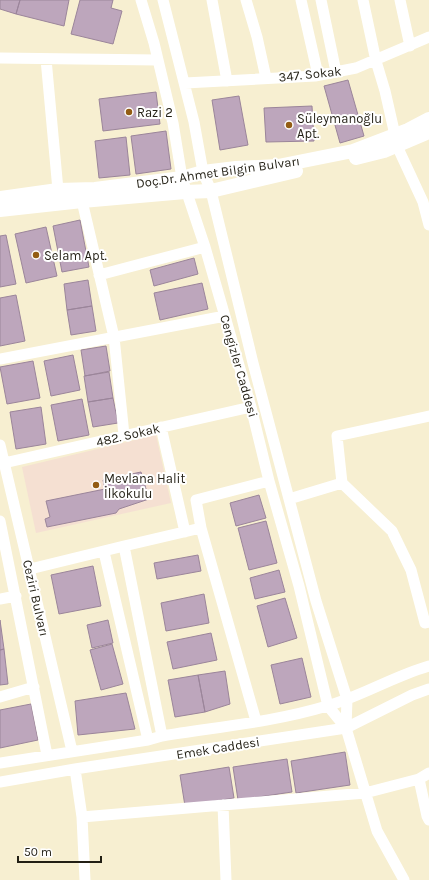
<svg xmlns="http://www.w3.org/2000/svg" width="429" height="880" font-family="Karla,sans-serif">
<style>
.education{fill:#f5e0d2}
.building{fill:#bda6bc;stroke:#9b859a}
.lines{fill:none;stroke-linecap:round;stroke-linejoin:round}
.minor{stroke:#fff;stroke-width:11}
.major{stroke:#fff;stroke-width:14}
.poi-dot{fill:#935c14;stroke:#fff;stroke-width:1.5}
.labels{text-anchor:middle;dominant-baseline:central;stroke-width:4;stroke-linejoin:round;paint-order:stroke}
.street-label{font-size:13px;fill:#221f14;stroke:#fff}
.poi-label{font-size:13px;fill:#221f14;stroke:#fff;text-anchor:start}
</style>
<rect width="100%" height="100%" fill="#f7efd1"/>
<path class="education" d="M156 435 171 503 36 533 22 467Z"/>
<path class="building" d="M0 0H20L16 14 0 9Z
M20 0H69L64 26 16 14Z
M80 0H113L111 8 122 11 113 44 71 34Z
M348 80 364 136 340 143 324 86Z
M156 92 160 124 103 131 99 99Z
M239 96 248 145 220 150 212 100Z
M312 106 314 141 266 142 264 108Z
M166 131 171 169 136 174 131 136Z
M126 137 130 175 99 178 95 141Z
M80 220 89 267 62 272 53 226Z
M46 227 57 276 26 283 15 234Z
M6 235 16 284 0 287V236Z
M194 258 198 274 154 286 150 270Z
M88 280 92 306 67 310 64 284Z
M202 283 208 309 160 320 154 293Z
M16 295 25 341 0 346V298Z
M92 306 96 331 71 335 67 310Z
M106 346 110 371 85 376 81 350Z
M73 355 80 390 51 396 44 361Z
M33 361 40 398 7 404 0 367Z
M109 372 113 398 88 402 84 376Z
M113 398 118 423 93 427 88 402Z
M82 399 89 435 58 441 51 405Z
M41 407 46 444 16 449 10 412Z
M141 472 149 499 119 509 116 513 47 527 45 519 50 517 46 501 105 489 103 480Z
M259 495 266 518 236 526 230 503Z
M266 521 277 563 249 570 238 528Z
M198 555 201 571 157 579 154 563Z
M93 566 101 606 59 614 51 575Z
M279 570 285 592 255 599 250 578Z
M204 594 209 623 166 631 161 603Z
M285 598 297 638 268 647 257 606Z
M0 620 4 649 0 650Z
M108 620 113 643 92 648 87 625Z
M211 633 217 660 173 669 167 642Z
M112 644 123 684 101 690 90 650Z
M4 649 8 684 0 685V650Z
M302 658 311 697 280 704 271 665Z
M225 671 230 704 205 712 198 675Z
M198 675 205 712 175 717 168 680Z
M126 693 135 729 78 735 75 701Z
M31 704 38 740 0 748V710Z
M345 752 350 785 296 793 291 761Z
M287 759 292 792 238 800 233 767Z
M229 767 234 798 185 806 180 775Z"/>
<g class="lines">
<path class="minor" d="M141 0 154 43 173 123 182 178 205 247 251 407 269 481 299 586 328 706 346 728
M163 0 194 122 203 172 211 191 253 363 316 601 347 699 346 728 377 831 404 880
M212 0 227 81
M246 0 257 37 266 78
M301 0 318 75
M321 0 336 72
M363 0 376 61 385 91 395 135
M400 0 410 46
M0 58 157 60
M46 59 58 190
M185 83 315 76 356 68 429 37
M397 146 423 202 429 225
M82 201 114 337 124 435
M99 275 205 247
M0 359 225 316
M429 416 337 436 342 483 392 531 411 570 425 623 429 622
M161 427 185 532
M0 445 72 751
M4 463 251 407
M289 499 342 483
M0 521 47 755
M201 528 256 721
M104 552 148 740
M30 569 124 546
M0 599 16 596
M0 697 34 687
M162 736 124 546 201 528 196 500 269 481
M0 763 148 740 162 736C217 727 274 722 327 706 362 696 394 676 429 666
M75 769 82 817
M419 779 427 816 429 820
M0 782 75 769 346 728 412 695 429 689
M223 805 226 880
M85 880 82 817 365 793 419 779 429 773"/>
<path class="major" d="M356 158 384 151 429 132
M0 198 58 190 95 189 182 178 203 172 236 168 278 166 353 151 408 130 429 119
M0 210 82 201 185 192 211 191 296 171"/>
</g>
<g class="poi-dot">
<circle cx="129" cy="112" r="4"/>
<circle cx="289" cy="125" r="4"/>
<circle cx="36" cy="255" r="4"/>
<circle cx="96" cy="485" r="4"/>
</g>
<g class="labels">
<g class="street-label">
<text transform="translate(310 74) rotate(-6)">347. Sokak</text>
<text transform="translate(218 172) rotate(-8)">Doç.Dr. Ahmet Bilgin Bulvarı</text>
<text transform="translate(239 366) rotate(74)">Cengizler Caddesi</text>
<text transform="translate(128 435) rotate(-13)">482. Sokak</text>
<text transform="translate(36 598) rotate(77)">Ceziri Bulvarı</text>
<text transform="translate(218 748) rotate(-9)">Emek Caddesi</text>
</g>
<g class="poi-label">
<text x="137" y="112">Razi 2</text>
<text x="297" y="118">Süleymanoğlu<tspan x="297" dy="15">Apt.</tspan></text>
<text x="44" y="255">Selam Apt.</text>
<text x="104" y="478">Mevlana Halit<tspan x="104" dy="15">İlkokulu</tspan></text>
</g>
</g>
<path d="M18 856v6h83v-6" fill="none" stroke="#221f14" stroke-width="2"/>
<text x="24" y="856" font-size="12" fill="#221f14" stroke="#ffffff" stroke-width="3" paint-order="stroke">50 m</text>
</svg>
